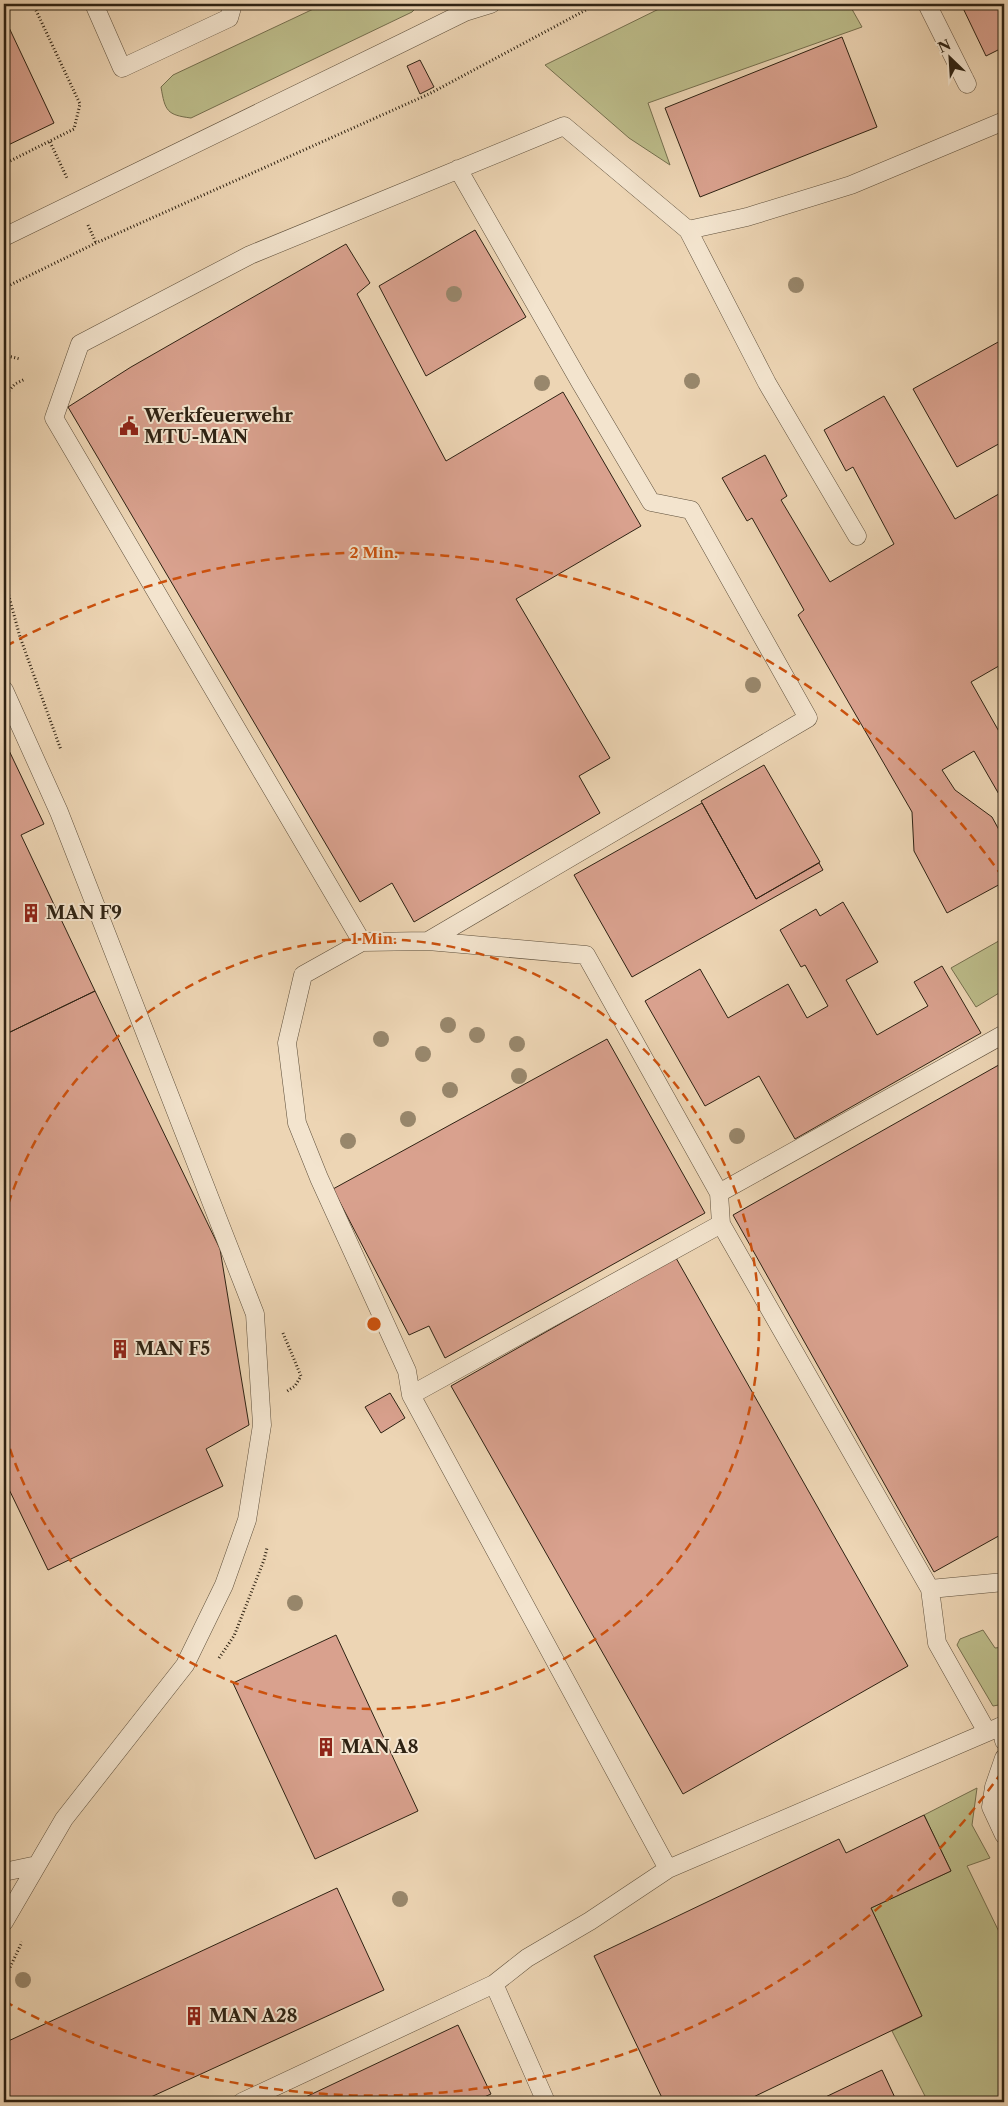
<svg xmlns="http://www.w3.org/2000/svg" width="1008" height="2106" font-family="'Libre Caslon Text',serif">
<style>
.green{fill:#bcbc8a;stroke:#756f4e}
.building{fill:#d9a18e;stroke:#2e2213}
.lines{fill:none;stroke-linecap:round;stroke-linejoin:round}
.service-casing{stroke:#5e4f3b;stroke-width:19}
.path{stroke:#2e2213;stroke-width:3;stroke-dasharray:1 2.5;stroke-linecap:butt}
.service{stroke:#f3e4ce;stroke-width:18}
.tree{fill:#98876c}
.ring{fill:none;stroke:#cc510d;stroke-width:2.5;stroke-dasharray:9 6}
.labels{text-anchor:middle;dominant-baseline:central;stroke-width:4;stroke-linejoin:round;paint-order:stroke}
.poi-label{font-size:18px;font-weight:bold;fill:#2e2213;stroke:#f3e4ce;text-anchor:start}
.centre{fill:#cc510d;stroke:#f3e4ce;stroke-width:2.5}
.ring-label{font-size:15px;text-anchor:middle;font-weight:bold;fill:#cc510d;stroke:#f3e4ce;stroke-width:4;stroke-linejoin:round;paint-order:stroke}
</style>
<rect width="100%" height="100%" fill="#edd5b4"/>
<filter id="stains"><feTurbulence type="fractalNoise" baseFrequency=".004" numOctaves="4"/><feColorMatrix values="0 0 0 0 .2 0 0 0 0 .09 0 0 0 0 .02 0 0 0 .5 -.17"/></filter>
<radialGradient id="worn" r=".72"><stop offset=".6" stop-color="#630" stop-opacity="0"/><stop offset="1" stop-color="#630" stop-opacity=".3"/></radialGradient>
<path class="green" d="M324 4H420L412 12 191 118C167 115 165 111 161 87L173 75Z
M669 4H849L862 27 648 103 670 165 629 138 545 65Z
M1004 938V990L976 1007 951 968Z
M983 1630 995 1648 1004 1647V1704L993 1706 957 1645 960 1639Z
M977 1788 972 1825 990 1858 967 1866 1004 1942V2102H928L892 2031 922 2016 871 1908 951 1871 924 1815Z"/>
<path class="building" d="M961 4H1004V47L986 56Z
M4 17 54 123 4 147Z
M842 37 877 127 700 197 665 108Z
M420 60 434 87 420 94 407 66Z
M475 230 526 317 426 376 379 286Z
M346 244 370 283 357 294 446 461 563 392 641 526 516 599 610 758 579 776 600 813 414 922 392 883 360 902 68 407 131 367Z
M1000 341 1004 349V441L957 467 913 389Z
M884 396 955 519 1004 491V663L971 682 1001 735 1004 733V803L974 751 942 770 955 790 992 817 1004 839V882L947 913 914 851 912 812 798 615 804 610 752 518 747 521 722 478 765 455 787 496 781 500 830 582 894 544 853 467 846 471 824 430Z
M4 740 44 824 21 835 95 991 4 1035Z
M764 765 820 862 756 899 701 801Z
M702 803 756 899 819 863 823 870 632 977 574 875Z
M843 902 878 962 846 980 877 1035 928 1006 914 982 942 966 981 1033 795 1139 759 1076 705 1106 645 1001 700 969 728 1018 788 984 807 1018 828 1006 805 965 801 967 780 930 816 909 820 916Z
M95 991 220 1249 249 1425 206 1449 223 1486 48 1570 4 1479V1035Z
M607 1039 705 1213 445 1358 429 1326 409 1335 333 1189Z
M1004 1062V1533L934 1572 733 1215Z
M676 1258 908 1666 683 1794 451 1386Z
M390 1393 405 1418 381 1433 365 1407Z
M336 1635 418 1811 315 1859 233 1683Z
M924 1815 951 1871 871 1908 922 2016 743 2102H664L594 1956 839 1839 846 1853Z
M337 1888 384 1990 140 2102H5L4 2043Z
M458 2025 491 2094 473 2102H295Z
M882 2070 897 2102H815Z"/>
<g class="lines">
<g class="service-casing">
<path id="service" d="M94 4 122 68 229 18 233 4
M927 4 967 84
M688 230 747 217 851 185 1004 121
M4 237 404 42 465 12 491 4
M857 536 767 383 688 230 564 126 250 255 80 344 54 418 362 942 428 941 586 955 719 1193 721 1224 930 1589 1004 1582
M4 690 59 812 255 1314 262 1425 247 1520 224 1585 185 1665 64 1819 4 1922
M428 941 808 718 691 510 651 502 580 382 458 169
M362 942 303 975 287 1043 297 1123 319 1178 407 1371 411 1395
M719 1193 1004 1034
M930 1589 937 1643 987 1732
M1001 1726 1004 1741
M1004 1758 994 1787 991 1807 1004 1835
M668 1869 411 1395 721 1224
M4 1872 37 1865
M242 2102 494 1984
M546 2102 494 1984 527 1958 590 1921 668 1869 1004 1725"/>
</g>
<path class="path" d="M50 142 67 178
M4 164 74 129 80 104 33 4
M88 225 96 243
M4 288 96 243 429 94 597 4
M4 355 20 359
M4 396 15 384 25 379
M4 578 20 637 61 750
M283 1333 301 1376 295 1386 286 1392
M219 1658 234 1636 264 1560 267 1548
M4 1980 22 1942"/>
<use href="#service" class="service"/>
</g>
<g class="tree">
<circle cx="796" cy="285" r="8"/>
<circle cx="454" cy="294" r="8"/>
<circle cx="692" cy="381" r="8"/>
<circle cx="542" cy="383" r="8"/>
<circle cx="753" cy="685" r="8"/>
<circle cx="448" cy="1025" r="8"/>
<circle cx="477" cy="1035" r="8"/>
<circle cx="381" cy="1039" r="8"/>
<circle cx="517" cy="1044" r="8"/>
<circle cx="423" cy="1054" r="8"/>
<circle cx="519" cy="1076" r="8"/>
<circle cx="450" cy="1090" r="8"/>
<circle cx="408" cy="1119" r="8"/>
<circle cx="737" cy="1136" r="8"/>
<circle cx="348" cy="1141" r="8"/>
<circle cx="295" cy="1603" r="8"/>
<circle cx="400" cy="1899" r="8"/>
<circle cx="23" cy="1980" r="8"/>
</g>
<g class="ring">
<path d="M4 1218A385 385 0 1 1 4 1430"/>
<path d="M1002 1772A771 771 0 0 1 6 2002M6 646A771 771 0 0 1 1002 876"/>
</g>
<defs>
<g id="civic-bare" transform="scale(1.5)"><path d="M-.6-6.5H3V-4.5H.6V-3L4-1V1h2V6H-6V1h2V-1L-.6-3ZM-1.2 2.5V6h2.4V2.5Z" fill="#8f2418" stroke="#f3e4ce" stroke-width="2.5" paint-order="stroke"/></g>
<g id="building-bare" transform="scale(1.5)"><path d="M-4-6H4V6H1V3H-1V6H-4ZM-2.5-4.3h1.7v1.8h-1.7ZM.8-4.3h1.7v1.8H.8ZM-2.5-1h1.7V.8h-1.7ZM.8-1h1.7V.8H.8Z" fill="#8f2418" stroke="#f3e4ce" stroke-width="2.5" paint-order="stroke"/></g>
</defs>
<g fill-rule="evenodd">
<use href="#civic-bare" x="129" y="426"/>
<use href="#building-bare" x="31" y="913"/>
<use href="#building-bare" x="120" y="1349"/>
<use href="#building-bare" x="326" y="1747"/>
<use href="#building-bare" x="194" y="2016"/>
</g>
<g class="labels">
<g class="poi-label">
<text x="144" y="416">Werkfeuerwehr<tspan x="144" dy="21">MTU-MAN</tspan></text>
<text x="46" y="913">MAN F9</text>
<text x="135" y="1349">MAN F5</text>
<text x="341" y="1747">MAN A8</text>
<text x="209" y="2016">MAN A28</text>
</g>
</g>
<circle cx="374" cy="1324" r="8" class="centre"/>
<g class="ring-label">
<text x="374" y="558">2 Min.</text>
<text x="374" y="944">1 Min.</text>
</g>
<rect width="1008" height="2106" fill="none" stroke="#edd5b4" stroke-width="20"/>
<rect x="5" y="5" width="998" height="2096" fill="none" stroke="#2e2213" stroke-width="2.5"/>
<rect x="10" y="10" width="988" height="2086" fill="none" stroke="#2e2213"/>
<g transform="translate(950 58) rotate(335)" stroke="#f3e4ce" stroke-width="4" paint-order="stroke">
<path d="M0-4L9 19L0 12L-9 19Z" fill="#2e2213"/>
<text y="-8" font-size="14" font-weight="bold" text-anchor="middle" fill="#2e2213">N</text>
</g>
<rect width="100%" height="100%" filter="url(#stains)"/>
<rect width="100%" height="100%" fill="url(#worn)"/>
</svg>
